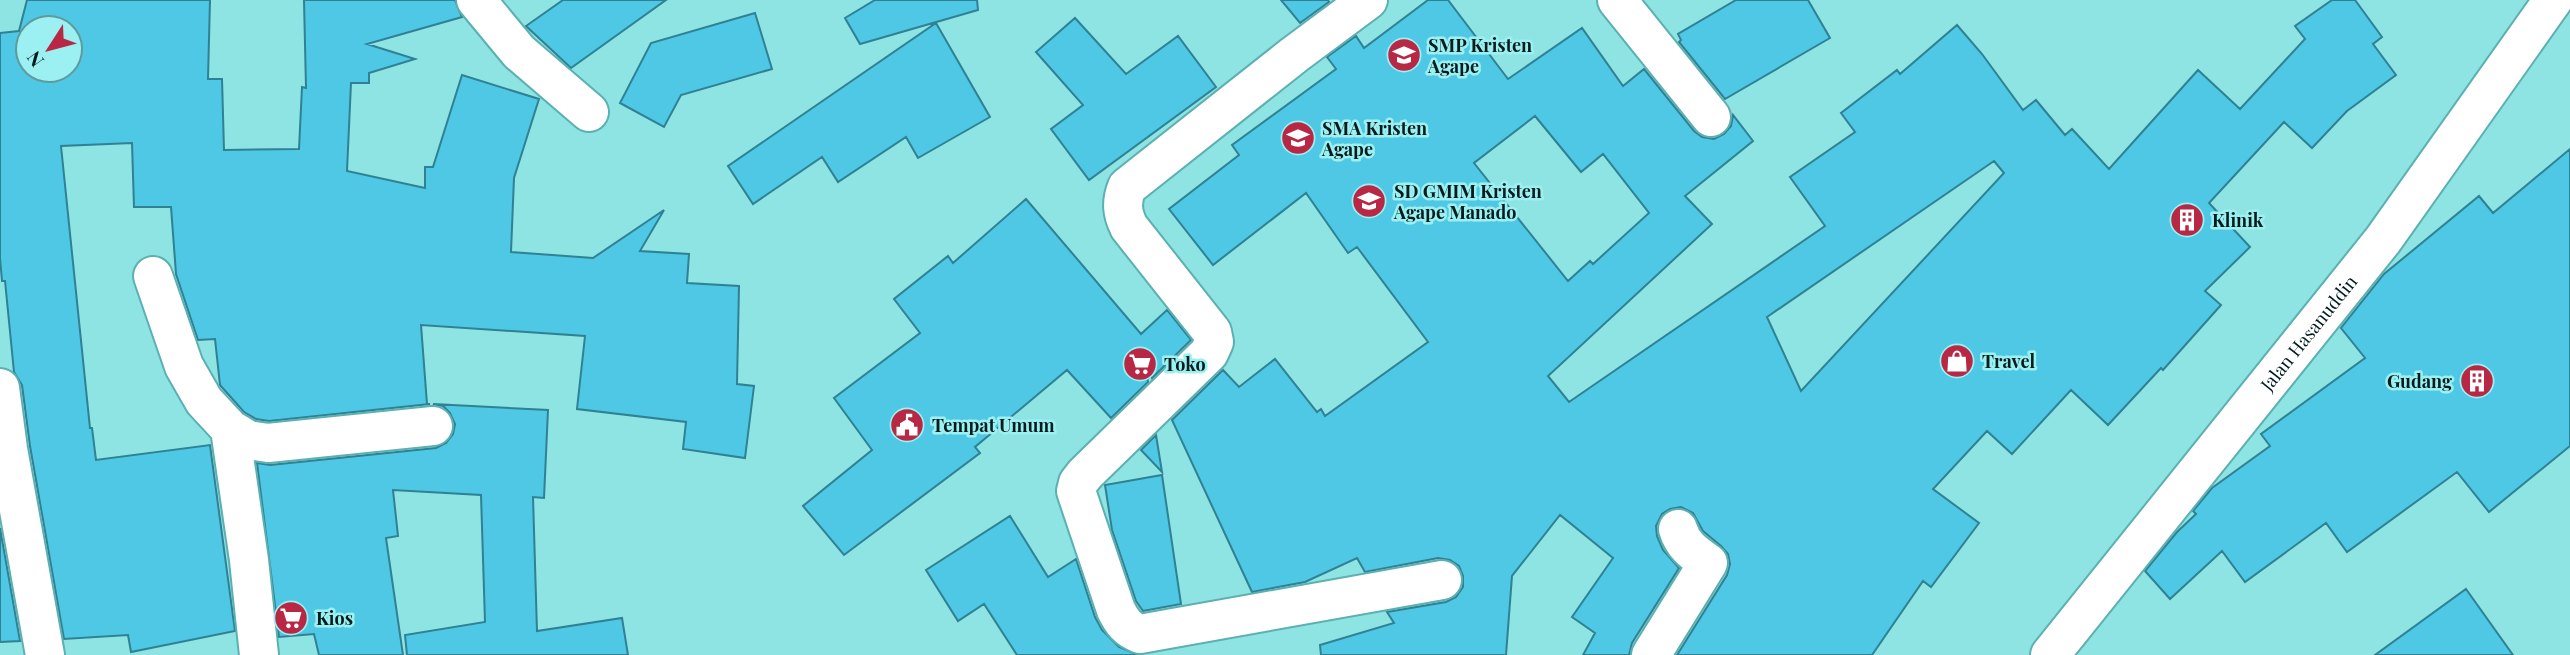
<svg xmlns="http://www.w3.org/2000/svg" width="2570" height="655" font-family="'Playfair Display',serif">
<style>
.building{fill:#4ec8e4;stroke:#2f8193;stroke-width:2;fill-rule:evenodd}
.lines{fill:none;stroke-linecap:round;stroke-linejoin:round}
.minor-casing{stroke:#5cb0b1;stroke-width:42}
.trunk-casing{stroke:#5cb0b1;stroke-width:42}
.minor{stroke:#fff;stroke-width:38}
.trunk{stroke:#fff;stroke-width:38}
.labels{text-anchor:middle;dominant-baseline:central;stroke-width:5;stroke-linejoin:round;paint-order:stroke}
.poi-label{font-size:18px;font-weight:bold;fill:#021c1d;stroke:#9cf0f1;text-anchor:start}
.street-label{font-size:18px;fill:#021c1d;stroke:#9cf0f1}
</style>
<rect width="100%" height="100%" fill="#8ee3e3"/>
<path class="building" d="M27 0H210L208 79H222L224 150 299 149 302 87 306 88 304 0H455L462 17 367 44 415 59 369 73V83H351L347 171 425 188V167H433L462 75 539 99 514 178 511 252 593 258 664 210 640 251 689 254 687 283 739 286 737 384 754 386 745 458 683 449 686 422 577 409 585 336 421 325 427 404H430L269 421 256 419 244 412 220 385 215 339 198 340 176 274 171 207H134L132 143 61 146 90 428H92L96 460 210 445 235 631 131 652 128 635 64 639 30 446 22 385 14 372 5 281H2L0 258V33L19 31ZM28 28H70V70H28Z
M563 0H666L571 68 526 26Z
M875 0H977L978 10 860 44 845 18Z
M1281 0H1328L1329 2 1300 23Z
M1428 0H1448L1508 79 1582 28 1623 86 1644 69 1694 131 1702 137 1714 139 1724 134 1731 126 1733 115 1753 141 1685 196 1712 224 1548 376 1569 402 1825 226 1790 177 1855 132 1841 113 1897 70 1900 74 1957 25 1982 54 2023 110 2036 100 2065 135 2072 129 2109 169 2198 70 2240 109 2305 39 2295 26 2332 0H2355L2382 37 2373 44 2396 75 2347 111 2312 148 2284 122 2209 203 2250 247 2205 291 2221 305 2163 370 2161 368 2108 425 2071 390 2012 454 1987 431 1933 489 1979 523 1931 587 1923 581 1872 655H1677L1727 575 1730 564 1728 554 1721 546 1703 531 1693 513 1681 507 1670 509 1662 514 1656 526 1657 536 1663 550 1679 568 1632 643 1629 655H1583L1595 633 1572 617 1613 558 1560 515 1512 576 1506 655H1321L1320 645 1394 623 1387 612 1446 602 1456 597 1463 587V576L1459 566 1450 560 1438 558 1365 572 1357 558 1305 582 1252 592 1172 420 1223 370 1239 387 1275 359 1317 412 1321 409 1325 416 1428 342 1357 247 1348 253 1306 193 1213 265 1169 209 1239 155 1232 145 1336 69 1327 57 1356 36 1364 48ZM1535 116 1581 172 1603 154 1649 213 1593 264 1590 261 1568 281 1474 163ZM1994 161 2004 173 1801 391 1767 317Z
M1736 0H1808L1830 38 1725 99 1679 42 1681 40 1678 34Z
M755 13 772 69 681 95 664 127 620 103 651 43Z
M1075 18 1126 74 1178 36 1216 87 1089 180 1051 129 1083 105 1036 52Z
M936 23 990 117 918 158 906 137 838 182 822 157 753 204 728 166Z
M2570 149V446L2489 512 2457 472 2347 552 2326 523 2245 582 2222 551 2170 599 2145 571 2177 532 2196 514 2193 511 2212 488 2270 446 2261 434 2365 358 2341 328 2384 274 2479 196 2493 213Z
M1026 199 1141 334 1167 310 1191 340 1152 378 1145 364 1148 382 1111 418 1067 370 975 447 980 453 844 555 803 506 872 450 834 398 920 333 894 299 948 256 953 263Z
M433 404 548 410 544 498 533 497 537 631 622 618 628 655H407L405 635 485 622 481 495 393 490 398 536 386 538 403 655H319L314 634 279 637 257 463 270 465 436 448 446 443 453 434 455 424 450 413 443 406Z
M1156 435 1162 472 1141 450Z
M1162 475 1181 604 1143 611 1136 601 1112 530 1105 485Z
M1010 516 1048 577 1076 559 1095 617 1102 630 1119 647 1138 655H1017L984 604 958 621 926 570Z
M0 528 20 641 0 642Z
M2466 589 2513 655H2375Z"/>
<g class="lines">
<g class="minor-casing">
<path id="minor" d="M476 0 519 52 589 112
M1368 0 1294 55 1127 187C1121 202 1122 213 1129 227L1212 332 1214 342 1209 353 1085 474 1078 483 1076 491 1116 610C1122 622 1127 629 1140 634L1442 580
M1617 0 1711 117
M153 276 184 366 204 401 230 429 249 560 259 655
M0 388 8 449 45 655
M230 429 248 440 268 443 433 426
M1651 655 1708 563C1694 553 1683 546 1678 529"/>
</g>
<g class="trunk-casing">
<g id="trunk">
<path id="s1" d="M2050 655 2383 240 2553 0"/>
</g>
</g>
<use href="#minor" class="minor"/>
<use href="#trunk" class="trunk"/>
</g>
<defs>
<g id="school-disc" transform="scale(1.75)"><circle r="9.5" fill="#b82743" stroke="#9cf0f1"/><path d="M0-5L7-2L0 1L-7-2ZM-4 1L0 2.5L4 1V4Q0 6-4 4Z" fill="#fff"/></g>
<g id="building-disc" transform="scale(1.75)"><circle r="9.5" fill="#b82743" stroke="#9cf0f1"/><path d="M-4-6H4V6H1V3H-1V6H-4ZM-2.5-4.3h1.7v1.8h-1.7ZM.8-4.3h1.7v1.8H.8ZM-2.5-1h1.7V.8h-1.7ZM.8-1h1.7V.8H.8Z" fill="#fff"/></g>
<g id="shop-disc" transform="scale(1.75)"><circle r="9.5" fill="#b82743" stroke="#9cf0f1"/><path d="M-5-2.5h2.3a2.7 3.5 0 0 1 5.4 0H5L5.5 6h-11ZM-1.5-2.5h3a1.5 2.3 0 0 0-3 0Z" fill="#fff"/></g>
<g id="supermarket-disc" transform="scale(1.75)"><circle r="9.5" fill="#b82743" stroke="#9cf0f1"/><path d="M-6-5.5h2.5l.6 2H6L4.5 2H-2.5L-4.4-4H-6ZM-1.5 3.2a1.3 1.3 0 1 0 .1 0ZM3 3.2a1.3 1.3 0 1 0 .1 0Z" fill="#fff"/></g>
<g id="civic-disc" transform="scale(1.75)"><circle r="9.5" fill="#b82743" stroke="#9cf0f1"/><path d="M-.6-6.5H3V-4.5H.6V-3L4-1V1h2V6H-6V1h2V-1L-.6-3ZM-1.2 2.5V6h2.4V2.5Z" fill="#fff"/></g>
</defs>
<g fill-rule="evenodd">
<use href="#school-disc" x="1404" y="55"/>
<use href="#school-disc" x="1298" y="138"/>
<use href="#school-disc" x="1369" y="201"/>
<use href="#building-disc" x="2187" y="220"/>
<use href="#shop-disc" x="1957" y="361"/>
<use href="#supermarket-disc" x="1140" y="364"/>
<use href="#building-disc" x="2477" y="381"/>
<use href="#civic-disc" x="907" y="425"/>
<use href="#supermarket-disc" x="291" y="618"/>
</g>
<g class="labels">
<g class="poi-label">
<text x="1428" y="45">SMP Kristen<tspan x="1428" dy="21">Agape</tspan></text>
<text x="1322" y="128">SMA Kristen<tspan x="1322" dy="21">Agape</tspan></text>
<text x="1394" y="191">SD GMIM Kristen<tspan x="1394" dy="21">Agape Manado</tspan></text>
<text x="2212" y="220">Klinik</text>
<text x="1982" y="361">Travel</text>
<text x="1164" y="364">Toko</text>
<text x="2452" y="381" text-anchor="end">Gudang</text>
<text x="932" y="425">Tempat Umum</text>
<text x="316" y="618">Kios</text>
</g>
<g class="street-label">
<text stroke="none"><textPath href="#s1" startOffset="413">Jalan Hasanuddin</textPath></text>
</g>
</g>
<g transform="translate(49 49) rotate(234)"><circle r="33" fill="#9cf0f1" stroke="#5e9b9c" stroke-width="2"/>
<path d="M0-5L12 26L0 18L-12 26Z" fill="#b82743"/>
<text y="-10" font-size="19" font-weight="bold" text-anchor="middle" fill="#021c1d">N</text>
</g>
</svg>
